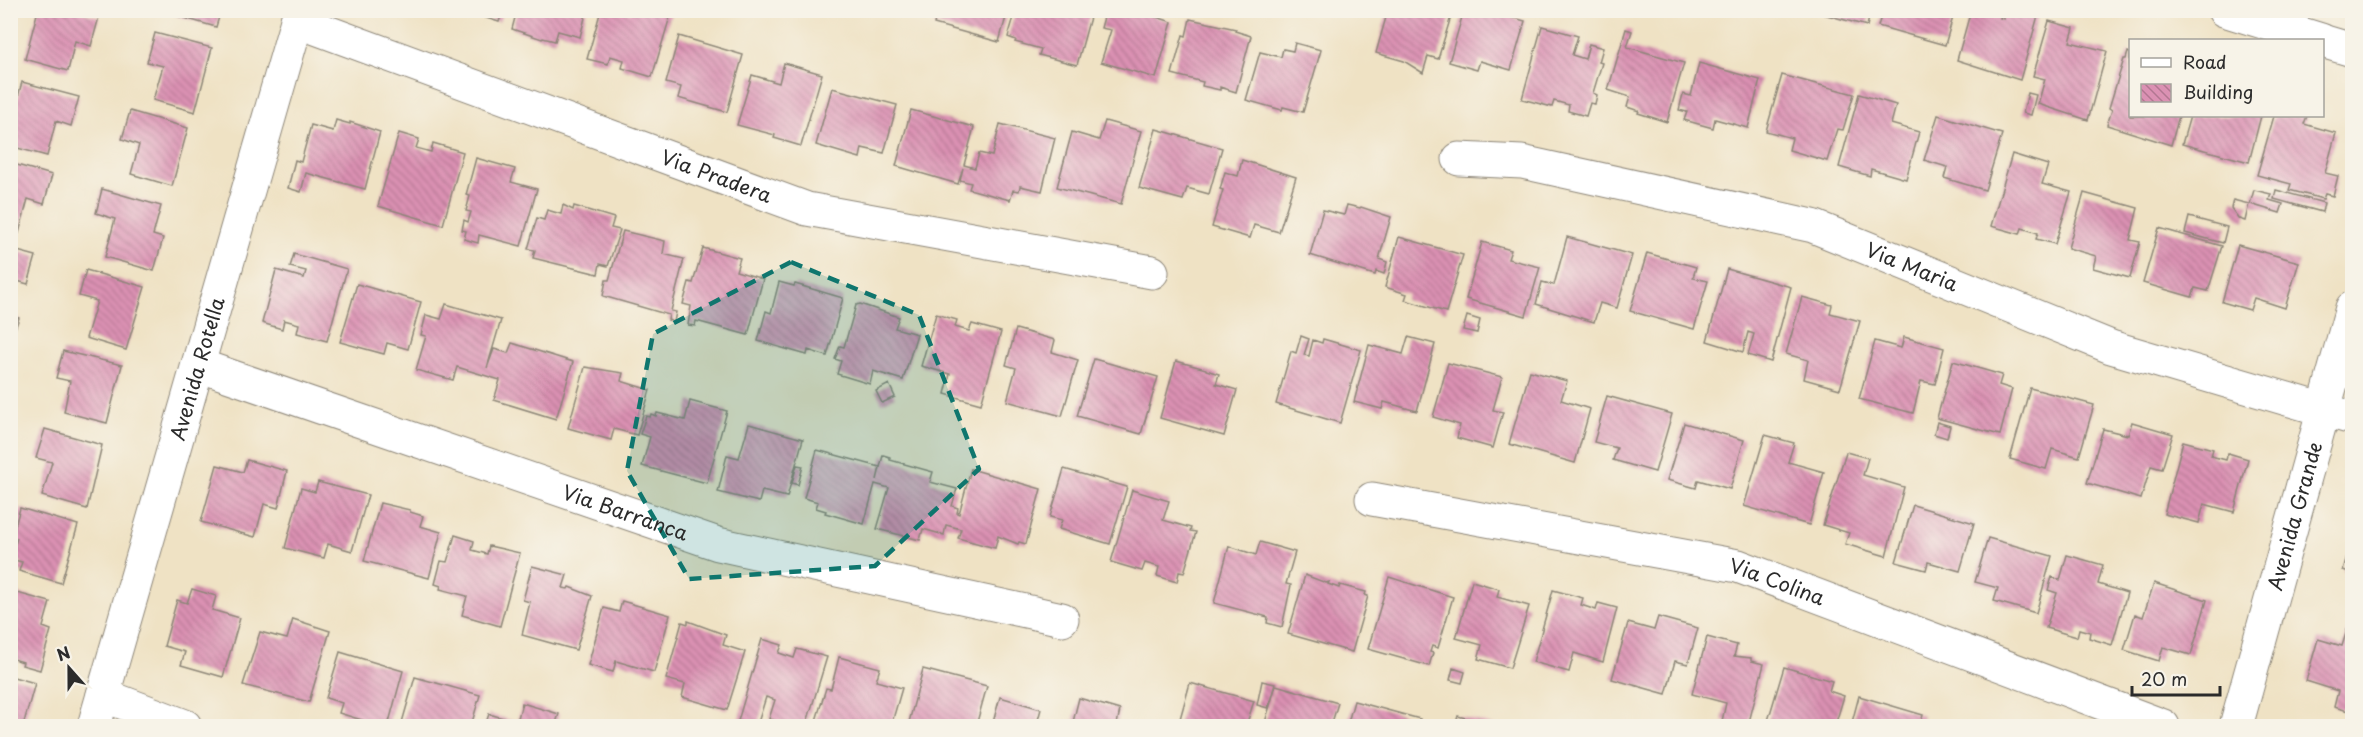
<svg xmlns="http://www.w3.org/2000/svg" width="2363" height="737" font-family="'Playpen Sans',sans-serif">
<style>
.building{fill:url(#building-back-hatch)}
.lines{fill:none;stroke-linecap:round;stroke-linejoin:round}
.minor-casing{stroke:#8d8678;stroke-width:35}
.tertiary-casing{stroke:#8d8678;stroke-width:35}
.minor{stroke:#fff;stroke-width:33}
.tertiary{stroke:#fff;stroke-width:33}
.marked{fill:#0f766e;fill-opacity:0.2;stroke:#0f766e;stroke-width:4.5;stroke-dasharray:12 8;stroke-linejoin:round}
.labels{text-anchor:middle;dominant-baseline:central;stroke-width:4.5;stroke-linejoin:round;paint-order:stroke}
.street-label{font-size:20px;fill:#2b2b2b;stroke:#f7f3e8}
</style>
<defs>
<pattern id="building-back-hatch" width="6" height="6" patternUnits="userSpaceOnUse" patternTransform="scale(1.5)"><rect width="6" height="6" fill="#db91b3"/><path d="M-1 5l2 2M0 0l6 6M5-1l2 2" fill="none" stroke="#b27792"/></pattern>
</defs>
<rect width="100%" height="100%" fill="#f7f3e8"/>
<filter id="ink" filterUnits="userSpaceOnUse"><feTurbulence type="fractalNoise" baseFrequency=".0167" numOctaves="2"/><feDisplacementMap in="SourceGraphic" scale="12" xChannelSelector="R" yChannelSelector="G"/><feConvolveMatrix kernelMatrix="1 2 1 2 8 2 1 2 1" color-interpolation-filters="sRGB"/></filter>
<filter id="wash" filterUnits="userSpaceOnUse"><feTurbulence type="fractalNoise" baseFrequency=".008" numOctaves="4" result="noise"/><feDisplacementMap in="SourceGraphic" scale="24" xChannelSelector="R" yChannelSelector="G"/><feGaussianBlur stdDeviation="1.35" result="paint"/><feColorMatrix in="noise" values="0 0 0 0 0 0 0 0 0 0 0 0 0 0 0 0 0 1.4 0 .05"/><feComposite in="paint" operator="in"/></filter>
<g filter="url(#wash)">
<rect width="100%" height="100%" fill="#efe2c4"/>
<g id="blocks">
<path class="building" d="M38 10H74L99 17 91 46 75 41 68 71 25 59Z
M175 10H221L216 27 174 15Z
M461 10H503L499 22Z
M517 10H587L580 37 558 31 555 41 543 38 542 39 512 29Z
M601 10H621L630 13 631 10H672L652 77 622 68 624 60 610 56 608 64 587 59Z
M899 10H923L921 17Z
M937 10H1008L999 42 934 24Z
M1016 10H1092L1077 65 1039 55 1041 49 1015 42 1016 40 1008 37Z
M1106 10H1145L1144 13 1172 22 1156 78 1101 62 1111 30 1101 28Z
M1388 10H1453L1438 59 1428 56 1423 73 1404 61 1376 53Z
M1464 10H1486L1525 21 1511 70 1480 61 1477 70 1449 62Z
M1696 10H1711L1710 15Z
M1824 10H1871L1867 26 1823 14Z
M1883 10H1955L1945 45 1878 26Z
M1971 10H2002L2000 18 2004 19 2006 10 2039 12 2020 80 1957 60Z
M1190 19 1236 29 1235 31 1251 36 1236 92 1220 87V90L1202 86 1203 82 1172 74 1183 35 1186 36Z
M2049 21 2074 28 2070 42 2107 51 2088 120 2038 104 2045 79 2033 76Z
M1542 26 1578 36 1572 55 1585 59 1589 44 1603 48 1599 62 1602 63 1593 93 1597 95 1595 104 1590 103 1586 116 1568 111 1569 105 1554 101 1552 107 1522 99Z
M1626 29 1632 31 1627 47 1684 63 1667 122 1638 113 1639 111 1627 107 1630 97 1608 90Z
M155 33 212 48 195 112 153 100 163 66 147 62Z
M679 36 743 55 727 112 678 98 681 87 666 83Z
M1295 43 1321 50 1303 112 1283 107 1282 110 1246 100 1260 52 1281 57 1283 49 1293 51Z
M2128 52 2130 53V116H2179L2171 145 2107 125 2112 110 2109 108 2124 59H2126Z
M784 63 822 74 801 146 774 138 775 135 737 125 752 75 779 83Z
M1699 63 1760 80 1748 128 1715 119 1713 128 1684 120 1687 112 1679 110 1683 94 1691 96Z
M1782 75 1854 94 1843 130 1837 129 1827 161 1789 150 1792 138 1766 131Z
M22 82 79 97 71 126 56 121 47 156 10 146V110L14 111Z
M832 88 897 105 884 153 862 148 860 158 816 145Z
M2028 93 2036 95 2031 115 2023 113Z
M1859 94 1896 105 1891 124 1919 132 1906 179 1871 169 1870 176 1839 167Z
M911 110 974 127 964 165 975 168 979 153 992 156 1000 124 1055 138 1042 191 1020 186 1019 191 1013 190 1010 200 969 189 971 183 960 180 963 168 958 184 896 166Z
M130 111 188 128 172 186 131 174 139 145 122 139Z
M1938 115 2002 134 1985 190 1944 178 1947 167 1924 160Z
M2190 116H2261L2249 162 2182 144Z
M2274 116H2307L2304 124 2336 133 2325 173 2338 176 2333 196 2325 194 2323 199 2289 190 2291 184 2257 175Z
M336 120 350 124V122L380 132 365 189 306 173 301 192 288 188 295 160 301 162 311 125 333 131Z
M1105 121 1141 131 1121 204 1057 187 1072 132 1099 140Z
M1156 129 1222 148 1209 194 1187 188 1183 200 1139 188Z
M399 133 419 139 416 148 431 152 433 143 463 152 443 225 378 206Z
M2012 154 2048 165 2042 184 2071 192 2055 244 2036 239 2038 233 2022 228 2020 234 1991 226Z
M476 158 515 169 511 182 537 189 521 246 479 235 478 243 464 239 466 231 462 230 464 220 468 222 471 212 466 211 470 196 466 195Z
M1242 160 1296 177 1279 232 1254 225 1250 238 1212 227 1223 190 1220 189 1225 172 1238 176Z
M10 163 52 175 44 204 28 199 19 233 10 230Z
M102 189 161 206 153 235 163 238 154 271 105 257 115 219 96 213Z
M2254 190 2271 194 2269 200 2283 204 2280 213 2250 204Z
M2276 190 2324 203 2322 212 2274 199Z
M2084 193 2138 208 2130 240 2140 242 2130 278 2093 268 2096 256 2068 248Z
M2233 200 2249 204 2245 221 2239 219 2231 208Z
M563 205 573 210 574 206 614 218 611 228 620 230 608 266 600 264 598 274 533 258 535 250 528 249 537 218 544 220 547 210 561 214Z
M1347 205 1360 208 1361 207 1391 217 1379 259 1387 262 1384 274 1376 271 1375 275 1310 255 1323 210 1344 215Z
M2189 217 2227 227 2223 243 2185 233Z
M2159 228 2222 246 2208 291 2195 288 2192 297 2143 283Z
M623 231 665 241 663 254 684 259 671 311 676 312 674 322 668 320 669 315 603 296 606 280H609Z
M1399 237 1463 255 1446 312 1405 300 1407 294 1385 287Z
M1567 237 1632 255 1617 308 1600 303 1594 322 1536 304 1542 282 1554 285Z
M1482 242 1511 250 1508 259 1540 267 1526 316 1466 299Z
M2238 245 2299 262 2285 308 2254 298 2250 310 2222 302Z
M703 248 740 258 736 271 763 279 748 335 696 321 695 326 688 325 691 306 683 304 689 282 693 283Z
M10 249 36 256 28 284 10 279Z
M1647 253 1696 267 1693 278 1708 281 1694 329 1630 311Z
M294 254 347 269 327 341 297 333 299 324 284 320 282 329 262 323 276 270 304 278 306 271 290 267Z
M1727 269 1791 287 1771 362 1748 355 1754 334 1748 332 1743 352 1707 341Z
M86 270 145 287 126 350 86 338 97 301 79 296Z
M779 282 794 286 795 284 843 298 827 356 808 350 807 355 758 341 766 311 771 313Z
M357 284 421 302 408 349 387 343 384 354 340 342Z
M1802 297 1832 305 1830 313 1860 321 1840 389 1804 379 1808 360 1786 354Z
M446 304 501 320 487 368 494 349 508 353 512 343 573 362 556 419 494 400 500 380 457 367 453 380 416 370 426 336 421 335 426 315 441 319Z
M860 304 899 317 895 328 917 334 903 380 873 371 870 384 837 374 841 361 835 359 840 346 844 347 856 305Z
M936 314 957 320 955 327 969 331 972 324 1001 332 981 404 945 394 950 374 921 366Z
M10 315 19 318 15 329 10 328Z
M1467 316 1480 320 1477 333 1463 330Z
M1016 329 1055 340 1052 352 1078 360 1062 416 1007 401 1016 368 1006 365Z
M1301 336 1309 339 1304 355 1309 356 1313 340 1322 343 1323 339 1361 350 1340 423 1276 404 1291 351 1296 353Z
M1408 337 1435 344 1417 411 1384 402 1382 409 1354 402 1369 345 1403 354Z
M1904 337 1944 348 1935 384 1921 381 1913 413 1859 399 1875 341 1901 348Z
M63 351 122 365 107 423 64 412 70 381 56 378Z
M1094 359 1158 377 1141 434 1077 416Z
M1176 361 1206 369V370L1219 374 1216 384 1237 390 1224 436 1160 418Z
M1953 361 2002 375 1999 385 2012 389 2000 435 1937 418Z
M1448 363 1502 377 1493 410 1503 412 1493 448 1457 438 1460 425 1433 417Z
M585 367 623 373 621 381 650 390 637 435 614 429 611 440 568 428Z
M1530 371 1567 381 1561 400 1590 409 1575 463 1509 444Z
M889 384 895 397 882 403 876 391Z
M2030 388 2094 405 2079 457 2052 449 2046 469 2010 459Z
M1607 396 1672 414 1655 472 1613 460 1617 448 1594 442Z
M690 401 727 411 707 483 642 466 650 437 640 434 646 416 650 417 651 414 656 416 657 413 685 420Z
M1937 422 1950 426 1947 438 1934 434Z
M2132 422 2173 434 2162 469 2151 466 2141 499 2087 483 2103 429 2128 435Z
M1684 423 1744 440 1730 489 1698 480 1696 488 1667 480Z
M749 424 803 439 787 497 762 491 759 502 718 492 727 455 739 458Z
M45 429 102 445 87 509 42 496 52 462 36 458Z
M1765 435 1794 443 1788 462 1824 472 1809 525 1744 506Z
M2183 441 2213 449 2211 456 2226 460 2228 453 2248 459 2234 512 2204 504 2199 523 2164 514Z
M817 450 880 467 877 480 883 455 890 457V460L933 472 930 482 957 489 952 506 958 508 957 513 959 514 971 469 1041 489 1026 544 1019 542 1018 544 998 536 995 548 958 538 961 529 946 525 944 535 923 529 920 540 877 529 889 488 875 484 864 524 825 513 826 511 816 508 818 502 804 498Z
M1846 452 1868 458 1863 475 1904 487 1886 556 1845 544 1849 533 1823 525Z
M247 460 287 471 278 508 264 504 255 537 201 522 217 465 243 472Z
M797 465 803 466 798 485 792 483Z
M1064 469 1127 487 1110 544 1059 529 1062 520 1050 517Z
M318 482 368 495 352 551 328 544 324 558 285 548 301 488 315 492Z
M1132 490 1169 501 1163 520 1191 528 1190 531 1196 532 1184 573 1179 572 1177 582 1157 576 1159 567 1145 563 1142 571 1111 562Z
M380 503 410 510V512L423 516 420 526 441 532 429 578 364 561Z
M1913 505 1974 523 1960 571 1928 562 1926 570 1896 562Z
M20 508 78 525 61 583 19 571 22 562 10 559 17 538 12 537Z
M455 535 474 541 472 550 487 554 489 546 520 553 500 626 462 615 467 596 440 589 441 586 435 584 441 561 447 562Z
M1988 538 2052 556 2036 613 1994 601 1998 588 1975 582Z
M2352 539V573L2343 570Z
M1260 542 1295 552 1286 584 1291 585 1282 627 1267 623 1268 617 1214 603 1229 546 1256 555Z
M2067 555 2103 565 2098 584 2127 593 2112 645 2089 638 2090 632 2079 629 2077 637 2046 628 2057 593 2048 590 2052 577 2060 580Z
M532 566 567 575 563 588 568 589 569 587 592 596 576 650 522 635 530 602 523 600Z
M1305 575 1326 583 1329 582 1328 584 1339 588 1340 585 1366 592 1365 595 1368 596 1352 652 1288 634Z
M1389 577 1453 597 1438 648 1432 646 1430 652 1433 653 1429 666 1368 649Z
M1472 581 1499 589 1497 597 1529 606 1510 668 1478 659 1482 645 1456 638Z
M2154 583 2207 600 2191 655 2163 647 2159 661 2124 650 2135 614 2143 617Z
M192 589 216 596 212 610 240 618 223 677 181 665 185 652 164 646 177 600 187 603Z
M1553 590 1583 598 1581 605 1596 610 1598 603 1617 608 1603 662 1574 653 1569 672 1533 662Z
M10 591 50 602 43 627 51 630 40 670 22 665 23 662 10 658Z
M622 601 670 615 654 672 616 661 613 672 588 665 604 608 619 612Z
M1658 617 1698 628 1688 664 1675 661 1666 694 1612 679 1628 623 1654 630Z
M293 619 330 631 309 702 243 685 260 632 287 639Z
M688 621 726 635 723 645 745 652 727 710 682 697 685 684 666 679 682 622 688 624Z
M2347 630 2352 631V712L2334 707 2338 691 2306 681 2318 639 2342 646Z
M1707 637 1737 645 1734 656 1751 658V661L1764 664 1748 726 1722 721 1726 703 1692 694Z
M762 639 782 645 779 653 794 658 797 649 827 657 806 726H795L769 719 775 700 766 697 757 726 738 721Z
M340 652 403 671 388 726H381L339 713 342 703 326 698Z
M839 657 880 668 876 681 902 688 891 726H823L815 724 826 688 831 689Z
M1784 667 1832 681 1829 691 1844 696 1835 726H1775L1767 724Z
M1453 668 1465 672 1462 683 1450 680Z
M923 669 987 686 976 726H908Z
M10 676 35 683 23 726H10Z
M415 677 480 695 471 726H401Z
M1262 681 1275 684 1268 708 1257 705Z
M1190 683 1254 701 1246 726H1178Z
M1276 685 1338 703 1331 726H1264Z
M1859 696 1923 715 1920 726H1851Z
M1000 697 1041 709 1038 720 1059 726H992Z
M1079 698 1120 710 1117 724 1125 726H1072Z
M1354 701 1420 719 1417 726H1347Z
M522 703 559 714 555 726H485L489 714 517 722Z
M1458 716 1495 726H1455Z"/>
</g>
</g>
<g filter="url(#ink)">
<use href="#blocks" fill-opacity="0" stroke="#8d8678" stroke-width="1.5"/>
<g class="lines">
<g class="minor-casing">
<g id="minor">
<path d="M2224 10 2321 40"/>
<path id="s1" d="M297 21 807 209 1152 272"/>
<path d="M2322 41 2352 50"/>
<path id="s2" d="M1459 159 1522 162 1813 226 2111 347 2352 418"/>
<path id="s3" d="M198 365 718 544 1062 619"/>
<path id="s4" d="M1372 499 1738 566 2163 726"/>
<path d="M103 695 185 726"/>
<path id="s5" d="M2236 726 2352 308"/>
</g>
</g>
<g class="tertiary-casing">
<g id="tertiary">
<path id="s6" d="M94 726 300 10"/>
</g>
</g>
<use href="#minor" class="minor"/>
<use href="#tertiary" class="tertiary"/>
</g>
</g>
<path class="marked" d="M791 262 919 315 979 469 875 566 689 579 627 471 653 334Z"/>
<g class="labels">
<g class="street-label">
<text stroke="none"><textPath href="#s1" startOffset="447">Via Pradera</textPath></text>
<text stroke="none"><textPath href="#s2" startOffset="468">Via Maria</textPath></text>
<text stroke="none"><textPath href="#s6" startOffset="372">Avenida Rotella</textPath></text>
<text stroke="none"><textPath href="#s3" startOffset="452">Via Barranca</textPath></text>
<text stroke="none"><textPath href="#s5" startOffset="218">Avenida Grande</textPath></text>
<text stroke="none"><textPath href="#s4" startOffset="414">Via Colina</textPath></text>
</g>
</g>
<rect width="2363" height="737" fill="none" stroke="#f7f3e8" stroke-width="36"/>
<rect x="2129" y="39" width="195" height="78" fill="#f7f3e8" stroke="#a5a39c" stroke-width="1.5"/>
<rect x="2141" y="58" width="30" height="9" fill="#ffffff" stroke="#a5a39c" stroke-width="1.5"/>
<text x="2183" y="69" font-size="18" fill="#2b2b2b">Road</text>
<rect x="2141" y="84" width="30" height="18" fill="url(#building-back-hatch)" stroke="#a5a39c" stroke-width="1.5"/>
<text x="2183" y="99" font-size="18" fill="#2b2b2b">Building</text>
<g transform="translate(69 668) rotate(339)" stroke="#f7f3e8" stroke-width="4.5" paint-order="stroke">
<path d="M0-4.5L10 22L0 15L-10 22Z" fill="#2b2b2b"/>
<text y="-9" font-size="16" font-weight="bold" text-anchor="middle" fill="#2b2b2b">N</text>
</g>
<path d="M2132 686v9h88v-9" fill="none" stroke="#2b2b2b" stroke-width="3"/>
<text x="2141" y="686" font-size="18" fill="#2b2b2b" stroke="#f7f3e8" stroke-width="4.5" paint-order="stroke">20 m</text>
</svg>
